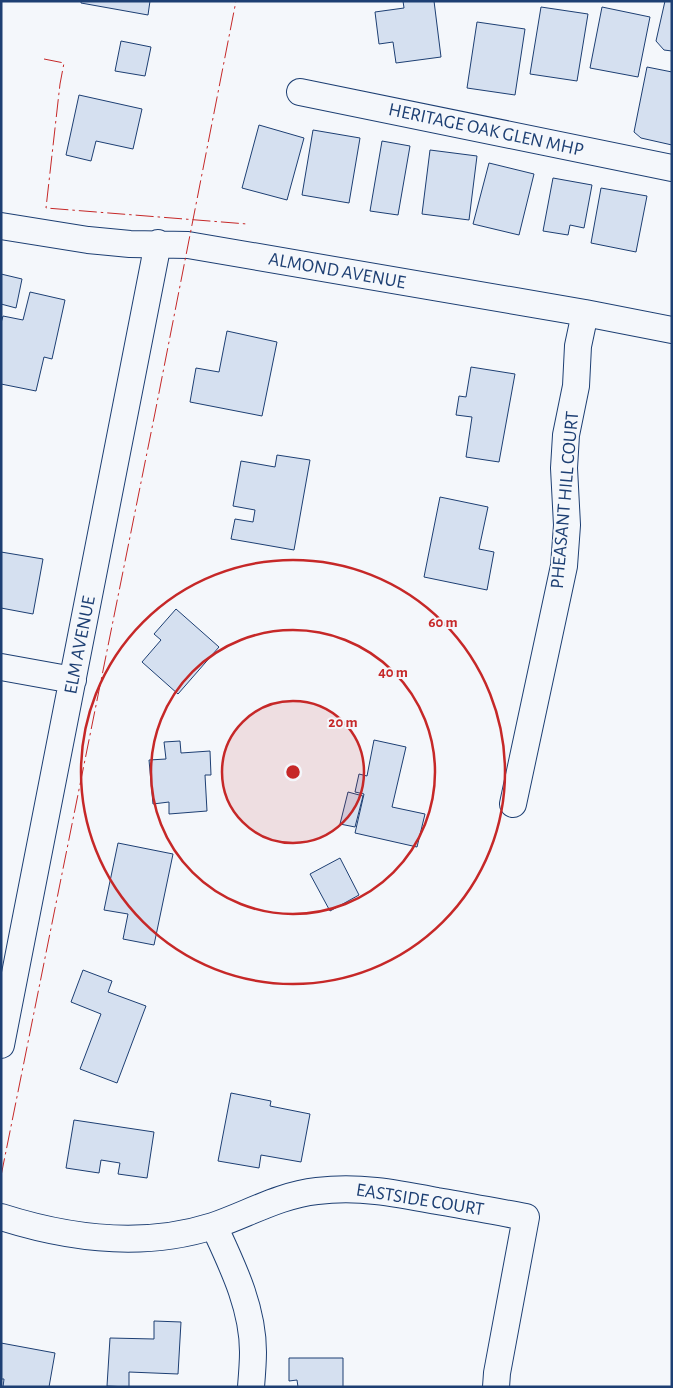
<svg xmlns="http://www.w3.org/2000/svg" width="673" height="1388" font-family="'Alegreya Sans',sans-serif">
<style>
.building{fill:#d5e0f0;stroke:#1d3f73}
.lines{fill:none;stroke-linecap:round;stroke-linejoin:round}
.minor-casing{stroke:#1d3f73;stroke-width:28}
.minor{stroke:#f4f7fb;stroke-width:26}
.power{stroke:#c62828;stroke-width:1;stroke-dasharray:18 4 2.5 4;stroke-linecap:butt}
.ring{fill:none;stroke:#c62828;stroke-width:2.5}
.labels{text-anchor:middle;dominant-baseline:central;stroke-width:4;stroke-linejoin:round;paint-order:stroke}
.street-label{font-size:19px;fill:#1d3f73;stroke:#f4f7fb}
.centre{fill:#c62828;stroke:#f4f7fb;stroke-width:2.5}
.ring-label{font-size:15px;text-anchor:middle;font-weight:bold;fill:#c62828;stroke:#f4f7fb;stroke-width:4;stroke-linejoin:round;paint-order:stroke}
</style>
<rect width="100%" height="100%" fill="#f4f7fb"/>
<path class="building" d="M81 1H150L148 15 81 3Z
M403 1H434L441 57 396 63 393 42 379 44 375 12 404 8Z
M665 1H672V51L664 50 656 41Z
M541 7 588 14 577 81 530 74Z
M602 7 650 17 638 77 590 68Z
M477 22 525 29 515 95 467 88Z
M121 41 151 47 145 76 115 71Z
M647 67 672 72V145L641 138 634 132Z
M79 95 142 109 133 149 96 141 91 161 66 155Z
M259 125 304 138 287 200 242 188Z
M313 130 360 138 349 203 302 195Z
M382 141 410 146 398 215 370 211Z
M430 150 477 156 469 220 422 214Z
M489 163 534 174 519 235 473 224Z
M553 178 592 185 584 228 570 225 568 235 543 231Z
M601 188 647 196 636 252 591 243Z
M1 274 22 279 16 308 1 304Z
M30 292 65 300 52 359 44 357 36 391 1 384V323L3 316 23 320Z
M227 331 277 342 262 416 190 402 196 368 219 372Z
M471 367 515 374 499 462 466 457 472 417 456 415 459 396 466 397Z
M277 455 310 460 294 550 231 539 235 519 253 522 255 510 233 506 241 461 275 467Z
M440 497 488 507 479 549 494 552 487 590 424 577Z
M1 552 43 559 33 614 1 608Z
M176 609 219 647 178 694 142 662 161 640 154 634Z
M374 740 406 747 392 807 425 814 417 847 355 833 364 794 355 792 359 774 367 776Z
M180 741 181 753 210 751 211 775H205L207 811 169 814V802L153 804 149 760 166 759 164 742Z
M348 792 363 796 355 827 340 824Z
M118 843 173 854 154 945 123 939 128 914 104 910Z
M340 858 359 895 330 911 310 874Z
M83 970 112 981 108 992 146 1006 117 1083 80 1069 101 1014 71 1002Z
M231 1093 271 1101 270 1106 310 1114 301 1162 261 1155 259 1168 218 1161Z
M74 1120 154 1132 147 1178 118 1174 120 1163 101 1160 99 1173 66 1168Z
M154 1321 181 1322 178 1374 129 1372V1387L107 1386 110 1338 154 1339Z
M1 1343 55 1353 49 1387H3L4 1379H1Z
M289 1358H343V1387H298L297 1380 289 1381Z"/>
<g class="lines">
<g class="minor-casing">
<path id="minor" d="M300 92 672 168
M1 226 88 240 130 244 188 245 585 313 672 330
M1 667 73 680
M513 804 564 566 567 525 564 468 566 435 576 386 578 346 585 313
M1 1045 158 243
M1 1217C70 1239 144 1248 213 1226 248 1214 280 1195 317 1191 360 1186 395 1193 437 1201 467 1206 497 1212 526 1217L497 1373 496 1387
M214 1226C232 1265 253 1307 253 1352 253 1363 252 1375 251 1387"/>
</g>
<use href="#minor" class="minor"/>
<path class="power" d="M44 59 64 63 60 84 46 208 247 224
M1 1176 155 413 236 1"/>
</g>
<circle cx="293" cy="772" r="71" fill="#c62828" fill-opacity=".12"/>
<g class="ring">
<circle cx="293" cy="772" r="71"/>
<circle cx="293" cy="772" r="142"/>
<circle cx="293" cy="772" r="212"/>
</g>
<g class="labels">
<g class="street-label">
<text transform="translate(486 130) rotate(12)">HERITAGE OAK GLEN MHP</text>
<text transform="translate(337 271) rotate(10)">ALMOND AVENUE</text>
<text transform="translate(565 500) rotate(-85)">PHEASANT HILL COURT</text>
<text transform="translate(80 645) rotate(-79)">ELM AVENUE</text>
<text transform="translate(420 1200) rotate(9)">EASTSIDE COURT</text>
</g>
</g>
<circle cx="293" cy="772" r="8" class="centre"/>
<g class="ring-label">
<text x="443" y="627">60 m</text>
<text x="393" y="677">40 m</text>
<text x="343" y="727">20 m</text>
</g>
<rect width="673" height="1388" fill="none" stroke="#1d3f73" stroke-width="5"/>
</svg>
